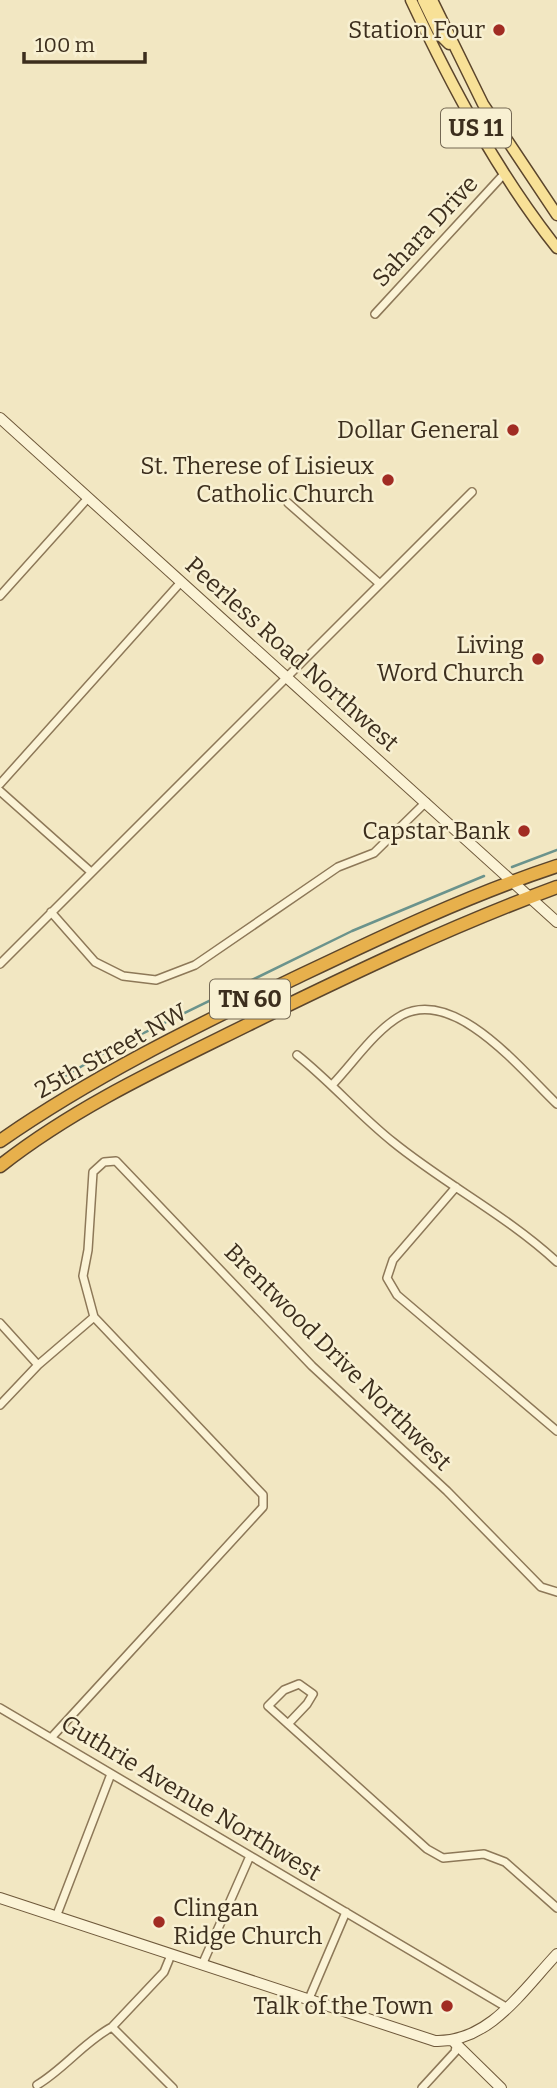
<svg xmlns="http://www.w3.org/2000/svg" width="557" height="2088" font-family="Bitter,serif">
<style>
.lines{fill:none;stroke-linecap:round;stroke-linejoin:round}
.stream{stroke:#6b938c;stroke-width:2.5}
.street-casing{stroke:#8d7858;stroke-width:10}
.secondary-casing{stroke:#6f593b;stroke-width:12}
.primary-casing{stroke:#5b452c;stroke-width:13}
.highway-casing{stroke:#5b452c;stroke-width:15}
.street{stroke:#fbf3d6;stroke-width:7}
.secondary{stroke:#fbf3d6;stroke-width:10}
.primary{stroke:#f8e197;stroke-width:10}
.highway{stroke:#e7b04c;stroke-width:12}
.poi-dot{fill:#a12c23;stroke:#f8f0d2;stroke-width:2.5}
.labels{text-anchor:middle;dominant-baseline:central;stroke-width:5;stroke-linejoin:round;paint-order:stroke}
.shield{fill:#f8f0d2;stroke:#746853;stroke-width:2}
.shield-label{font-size:23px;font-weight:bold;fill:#3c2e1d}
.poi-label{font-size:24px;fill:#3c2e1d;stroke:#f8f0d2;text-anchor:end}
.street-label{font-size:24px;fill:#3c2e1d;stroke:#f8f0d2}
</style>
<rect width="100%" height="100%" fill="#f2e7c2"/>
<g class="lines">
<path class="stream" d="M512 867 557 850
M62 1078 109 1050 352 931 484 876"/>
<g class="street-casing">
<path id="street" d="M375 314 504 174
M288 503 380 584
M0 596 88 498
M0 784 181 582
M0 791 91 872
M51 912 95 962 123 976 156 980 195 965 338 867 374 853 426 802
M0 964 472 492
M297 1055C331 1082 359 1115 393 1142 446 1185 506 1215 557 1262
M333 1084C354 1062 375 1030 402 1015 456 987 523 1072 557 1104
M456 1187 393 1260 387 1278 397 1295 557 1431
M0 1323 38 1365
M0 1405 38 1365 94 1317
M0 1708 506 2007
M288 1724 307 1704 313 1694 299 1684 284 1690 268 1706 427 1849 443 1858 484 1854 505 1862 557 1908
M51 1738 263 1507V1495L94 1317 83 1276 88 1250 93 1172 104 1162 116 1161 312 1366 447 1491 541 1587 557 1592
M56 1917 111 1774
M202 1965 250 1856
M308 2001 346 1912
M112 2027 173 2088
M37 2085C64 2069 84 2042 112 2027L164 1972 171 1955
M422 2088 455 2052 456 2047"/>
</g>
<g class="secondary-casing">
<path id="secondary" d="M0 418 557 922
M0 1898 435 2041C489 2043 523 1990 557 1954
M454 2042 501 2088"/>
</g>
<g class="primary-casing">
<path id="primary" d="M411 0C452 87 497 172 557 248
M423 0 440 35 449 44
M432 0 483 104 557 215"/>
</g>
<g class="highway-casing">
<path id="highway" d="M0 1141C92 1077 192 1028 293 979 379 938 466 896 557 866
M0 1166C75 1107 162 1067 247 1025 349 975 451 926 557 887"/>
</g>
<use href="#street" class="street"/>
<use href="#secondary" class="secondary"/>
<use href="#primary" class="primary"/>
<use href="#highway" class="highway"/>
</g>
<g class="poi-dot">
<circle cx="499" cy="30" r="7"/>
<circle cx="513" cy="430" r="7"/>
<circle cx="388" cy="480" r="7"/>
<circle cx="538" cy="659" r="7"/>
<circle cx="524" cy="831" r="7"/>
<circle cx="159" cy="1922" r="7"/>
<circle cx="447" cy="2006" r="7"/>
</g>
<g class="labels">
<g class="shield">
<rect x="441" y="108.5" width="70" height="39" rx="5"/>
<rect x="210" y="979.5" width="80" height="39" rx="5"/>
</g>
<g class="shield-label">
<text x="476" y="128">US 11</text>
<text x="250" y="999">TN 60</text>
</g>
<g class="poi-label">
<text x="485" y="30">Station Four</text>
<text x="499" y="430">Dollar General</text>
<text x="374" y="466">St. Therese of Lisieux<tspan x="374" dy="28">Catholic Church</tspan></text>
<text x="524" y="645">Living<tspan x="524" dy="28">Word Church</tspan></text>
<text x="510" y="831">Capstar Bank</text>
<text x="173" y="1908" text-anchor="start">Clingan<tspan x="173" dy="28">Ridge Church</tspan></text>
<text x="433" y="2006">Talk of the Town</text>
</g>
<g class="street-label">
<text transform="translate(425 231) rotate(-47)">Sahara Drive</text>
<text transform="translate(292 654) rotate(42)">Peerless Road Northwest</text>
<text transform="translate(111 1051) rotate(-29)">25th Street NW</text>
<text transform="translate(338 1357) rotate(45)">Brentwood Drive Northwest</text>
<text transform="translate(191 1798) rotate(31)">Guthrie Avenue Northwest</text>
</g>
</g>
<path d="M24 52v10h121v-10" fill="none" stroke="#3c2e1d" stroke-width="3.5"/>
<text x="35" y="52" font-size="21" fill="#3c2e1d" stroke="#f8f0d2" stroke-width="5" paint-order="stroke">100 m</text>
</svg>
